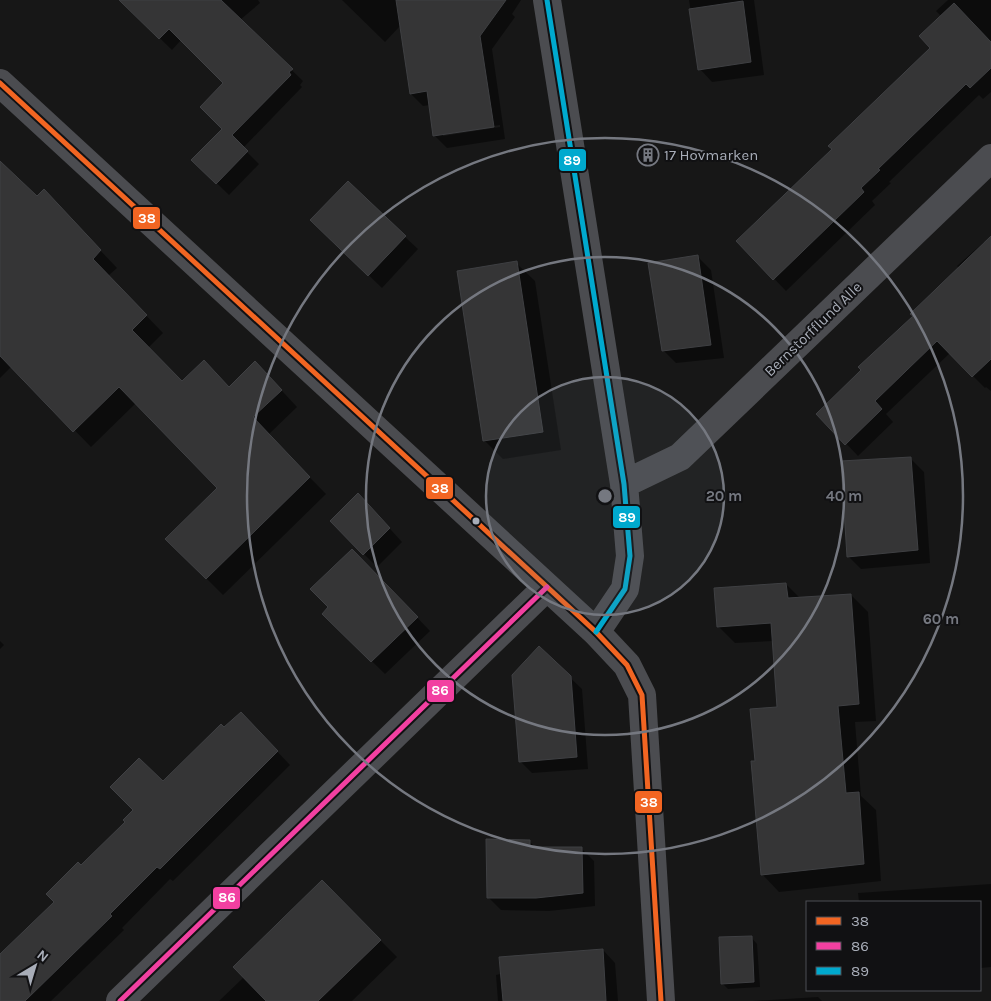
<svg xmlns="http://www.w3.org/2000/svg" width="991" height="1001" font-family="Karla,sans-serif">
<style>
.shadow{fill:#0007;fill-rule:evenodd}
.building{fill:#353536;stroke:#3f4043}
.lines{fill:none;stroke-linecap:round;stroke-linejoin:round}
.minor{stroke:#4b4c50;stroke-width:28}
.bus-1-casing{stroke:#111113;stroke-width:9}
.bus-2-casing{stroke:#111113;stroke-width:9}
.bus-3-casing{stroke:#111113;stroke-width:9}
.bus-1{stroke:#f26522;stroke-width:5}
.bus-2{stroke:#f240a1;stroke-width:5}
.bus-3{stroke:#00a9ce;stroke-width:5}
.ring{fill:none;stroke:#757880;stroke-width:2.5}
.bus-dot{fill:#a8adb8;stroke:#111113;stroke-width:2}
.labels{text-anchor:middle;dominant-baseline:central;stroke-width:4;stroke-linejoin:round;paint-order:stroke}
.poi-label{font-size:15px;fill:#a8adb8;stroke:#111113;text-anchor:start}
.street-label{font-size:15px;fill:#a8adb8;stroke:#111113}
.centre{fill:#757880;stroke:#111113;stroke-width:2.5}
.ring-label{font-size:15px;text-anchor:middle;font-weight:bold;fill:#757880;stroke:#111113;stroke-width:4;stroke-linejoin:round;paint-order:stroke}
.line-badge{stroke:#111113;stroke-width:2}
.badge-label{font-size:14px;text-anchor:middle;font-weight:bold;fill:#fff}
</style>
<rect width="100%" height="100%" fill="#171717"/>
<path class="shadow" d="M139 0H258L260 3 240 20 303 81 300 85 302 87 243 148 259 164 229 195 193 160 223 129 225 83 181 40 172 50 130 9Z
M342 0H521L512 14 515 17 492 49 505 139 447 148 435 136 430 105 423 106 411 94 401 25 385 42ZM500 125V127L443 136V134Z
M689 0H754L764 75 712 82 700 69Z
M948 0H991V92L983 99 979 95 889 182 891 183 872 201 875 205 786 291 738 241 833 149 932 48 942 17 936 11Z
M0 163 37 198 60 208 117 268 108 276 163 333 148 348 183 383 229 388 271 379 297 407 268 435 326 494 223 595 167 539 218 488 136 403 91 447 12 366 0 378Z
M325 233 405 237 418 249 382 288Z
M984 242 991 249V391L986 387 985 388 950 353 886 414 893 422 858 456 818 414 915 316 959 268 957 266Z
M698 257 711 270 724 358 676 363 663 350Z
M516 263 535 281 561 450 503 459 484 440Z
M911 459 924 472 930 563 861 569 848 556Z
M371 508 402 542 377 567 331 521Z
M365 563 430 631 385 674 323 613Z
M786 584 800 598 851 595 868 612 876 721 855 722 861 796 876 810 881 881 779 892 762 874 756 762 778 708 774 641 735 643 718 626Z
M0 641 4 645 0 649Z
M539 648 582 689 588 769 532 773 520 761Z
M253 726 290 765 173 881 170 879 122 928 124 930 51 1001H0V955L56 902 81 867 163 783 224 729Z
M529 841 537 849 581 848 594 861 595 906 549 911 501 910 488 897Z
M322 882 397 957 352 1001H219L244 977Z
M991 884V967L980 968V902H859L858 893Z
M751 937 757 944 760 987 728 989 722 983Z
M603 950 615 963 618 1001H498L496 975Z
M818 997 822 1001H752Z"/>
<path class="building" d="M119 0H221L293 69 289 72 291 75 232 135 248 151 216 184 191 160 222 129 200 107 223 83 169 29 159 39Z
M396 0H506L480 36 494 127 433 136 427 91 410 94Z
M743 1 751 62 698 70 689 9Z
M954 3 991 42V68L970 88 966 84 878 169 880 170 861 188 864 192 773 280 736 241 832 149 828 146 930 48 919 36Z
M0 161 37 196 44 189 101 250 93 259 147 315 132 330 182 381 204 360 229 387 255 361 282 390 253 417 310 477 206 579 165 539 217 488 119 387 73 432 0 356Z
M348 181 406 236 368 276 310 220Z
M991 236V359L972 377 937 341 875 401 882 409 845 445 816 414 861 370 858 367 913 316 910 314Z
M698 255 711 345 662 351 648 263Z
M517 261 543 432 483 441 457 271Z
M911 457 918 550 847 557 841 461Z
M358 493 390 528 363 555 330 521Z
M352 549 418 617 371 662 322 614 328 607 310 589Z
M786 583 788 598 851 594 859 704 838 706 846 793 859 792 864 864 761 875 751 761H755L750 709 777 707 771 623 717 627 714 588Z
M539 646 571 676 577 757 519 762 512 675Z
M241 712 278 751 160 869 157 867 110 914 112 916 25 1001H0V954L54 902 46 894 78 862 81 865 125 822 123 820 133 810 110 787 139 758 163 781 221 724 224 727Z
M486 839 530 840V847H582L583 893 536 898H487Z
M322 880 381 940 318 1001H266L233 967Z
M752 936 754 982 721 984 719 937Z
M603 949 606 1001H503L499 957Z"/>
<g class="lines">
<path class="minor" d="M547 0 624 484 630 556 625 589 596 632
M0 83 596 632 627 665 642 695 661 1001
M624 484 680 457 991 158
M120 1001 547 587"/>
<g class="bus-1-casing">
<path id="bus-1" d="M0 83 596 632 627 665 642 695 661 1001"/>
</g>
<g class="bus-2-casing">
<path id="bus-2" d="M120 1001 547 587"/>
</g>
<g class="bus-3-casing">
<path id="bus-3" d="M547 0 624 484 630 556 625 589 596 632"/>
</g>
<use href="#bus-1" class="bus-1"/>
<use href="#bus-2" class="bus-2"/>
<use href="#bus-3" class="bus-3"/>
</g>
<circle cx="605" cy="496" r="119" fill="#757880" fill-opacity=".12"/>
<g class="ring">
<circle cx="605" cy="496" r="119"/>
<circle cx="605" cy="496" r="239"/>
<circle cx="605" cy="496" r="358"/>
</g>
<defs>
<g id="building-ring" transform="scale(1.125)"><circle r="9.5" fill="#111113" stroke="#757880" stroke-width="1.5"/><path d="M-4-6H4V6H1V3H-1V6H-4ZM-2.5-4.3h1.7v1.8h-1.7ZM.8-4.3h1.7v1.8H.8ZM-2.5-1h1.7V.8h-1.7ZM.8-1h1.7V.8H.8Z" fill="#757880"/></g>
</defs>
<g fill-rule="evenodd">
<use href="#building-ring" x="648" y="155"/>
</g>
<circle class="bus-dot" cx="476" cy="521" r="4.5"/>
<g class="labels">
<g class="poi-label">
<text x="664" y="155">17 Hovmarken</text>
</g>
<g class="street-label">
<text transform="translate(813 329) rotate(-44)">Bernstorfflund Alle</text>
</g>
</g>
<circle cx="605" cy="496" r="8" class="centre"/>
<g class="ring-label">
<text x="724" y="501">20 m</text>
<text x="844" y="501">40 m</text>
<text x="941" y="624">60 m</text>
</g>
<g class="line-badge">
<rect x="558" y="148" width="29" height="24" rx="5" fill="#00a9ce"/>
<rect x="132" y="206" width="29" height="24" rx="5" fill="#f26522"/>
<rect x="425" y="476" width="29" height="24" rx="5" fill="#f26522"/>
<rect x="612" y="505" width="29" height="24" rx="5" fill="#00a9ce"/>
<rect x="426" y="679" width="29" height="24" rx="5" fill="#f240a1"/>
<rect x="634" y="790" width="29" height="24" rx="5" fill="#f26522"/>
<rect x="212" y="886" width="29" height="24" rx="5" fill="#f240a1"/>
</g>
<g class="badge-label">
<text x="572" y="165">89</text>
<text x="147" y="223">38</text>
<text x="440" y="493">38</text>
<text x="627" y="522">89</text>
<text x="440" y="695">86</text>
<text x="649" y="807">38</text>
<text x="227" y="902">86</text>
</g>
<rect x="806" y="901" width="175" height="90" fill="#111113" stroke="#4d4f55"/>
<rect x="816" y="917" width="25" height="8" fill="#f26522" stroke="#4d4f55"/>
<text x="851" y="926" font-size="15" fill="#a8adb8">38</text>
<rect x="816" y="942" width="25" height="8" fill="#f240a1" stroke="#4d4f55"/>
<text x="851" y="951" font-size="15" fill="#a8adb8">86</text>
<rect x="816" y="967" width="25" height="8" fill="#00a9ce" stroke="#4d4f55"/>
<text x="851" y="976" font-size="15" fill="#a8adb8">89</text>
<g transform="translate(35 966) rotate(38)" stroke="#111113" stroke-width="4" paint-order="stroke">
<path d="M0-4L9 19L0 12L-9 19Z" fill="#a8adb8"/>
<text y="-8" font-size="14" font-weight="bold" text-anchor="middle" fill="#a8adb8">N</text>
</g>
</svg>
